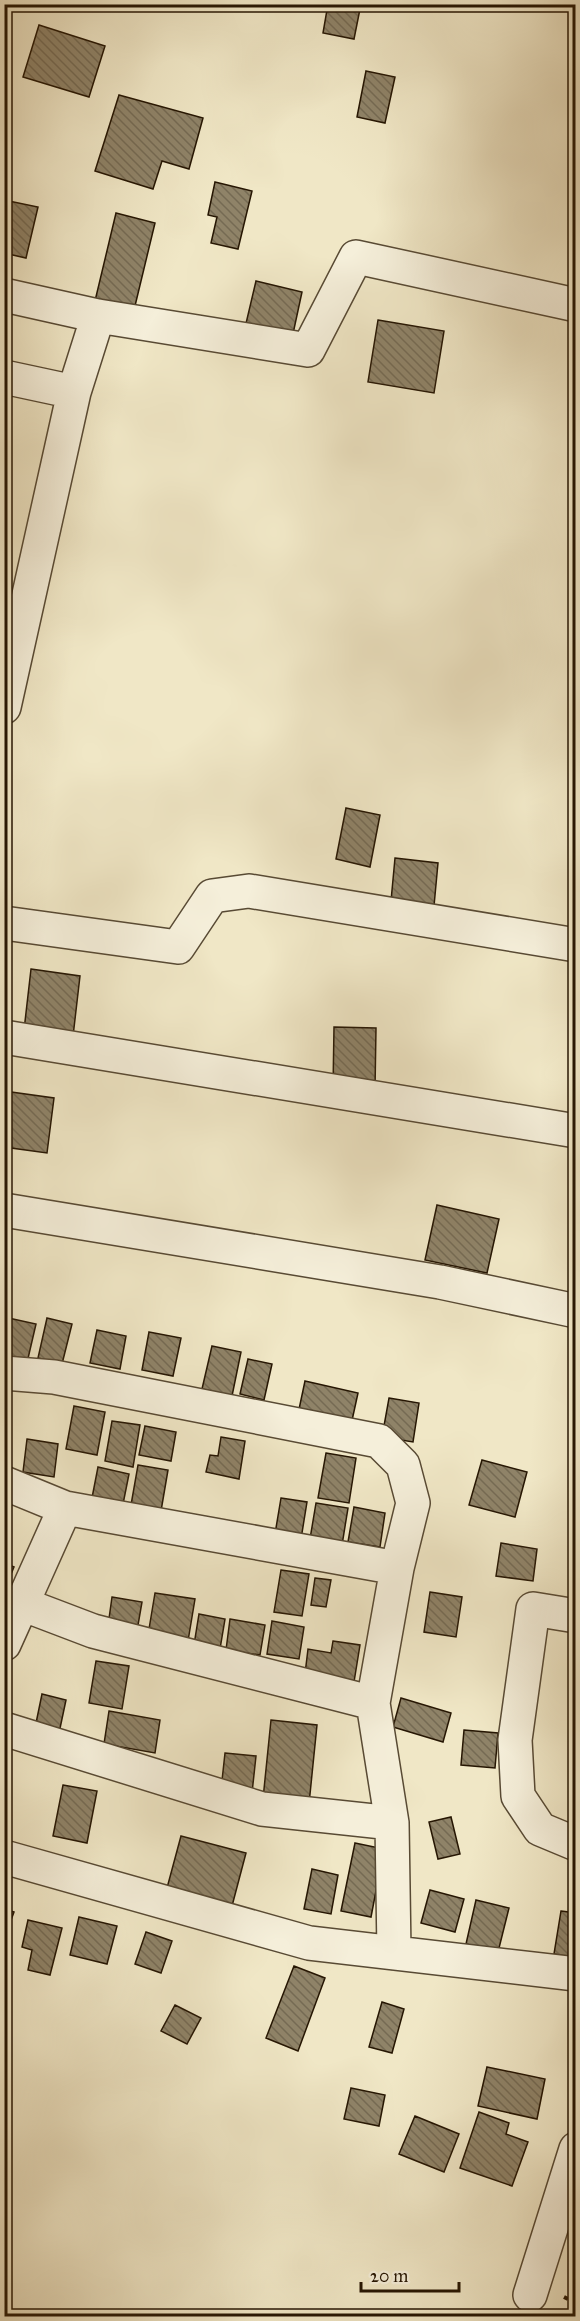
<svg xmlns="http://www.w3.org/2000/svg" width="580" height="2321" font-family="'IM FELL Great Primer',serif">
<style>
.building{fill:url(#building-back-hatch);stroke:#261603;stroke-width:1.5}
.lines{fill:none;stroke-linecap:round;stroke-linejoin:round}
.minor-casing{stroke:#584a34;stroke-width:36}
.path{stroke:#261603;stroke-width:4;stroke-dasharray:4.5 3;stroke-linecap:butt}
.minor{stroke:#f5efda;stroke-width:33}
</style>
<defs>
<pattern id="building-back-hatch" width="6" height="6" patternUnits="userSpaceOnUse" patternTransform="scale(1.5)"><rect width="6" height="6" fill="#8f8368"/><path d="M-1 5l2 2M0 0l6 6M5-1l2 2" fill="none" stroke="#756a53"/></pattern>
</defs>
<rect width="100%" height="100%" fill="#f0e7c6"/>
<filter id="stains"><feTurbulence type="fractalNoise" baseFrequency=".00333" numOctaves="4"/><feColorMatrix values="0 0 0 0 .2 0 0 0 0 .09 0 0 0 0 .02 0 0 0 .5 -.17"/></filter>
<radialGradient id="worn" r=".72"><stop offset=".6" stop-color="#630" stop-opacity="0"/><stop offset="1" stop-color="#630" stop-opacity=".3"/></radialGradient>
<path class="building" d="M328 4H361L354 39 323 33Z
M39 25 105 46 89 97 23 77Z
M366 71 395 77 385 123 357 117Z
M119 95 203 118 189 169 162 161 153 189 95 171Z
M215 182 252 191 238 249 211 243 217 217 208 215Z
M4 200 38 207 26 258 4 253Z
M116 213 155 223 134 310 95 301Z
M256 281 302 292 291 343 244 332Z
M378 320 444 331 434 393 368 382Z
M346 808 380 815 370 867 336 859Z
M395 858 438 863 434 906 391 901Z
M31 969 80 976 72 1045 23 1039Z
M334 1027 376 1028 375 1090 333 1089Z
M4 1091 54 1098 47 1153 4 1147Z
M437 1205 499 1219 487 1273 425 1260Z
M4 1317 36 1324 26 1367 4 1362Z
M47 1318 72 1324 62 1364 38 1358Z
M97 1330 126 1336 120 1369 90 1363Z
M149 1332 181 1338 173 1376 142 1370Z
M212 1346 241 1352 232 1396 202 1389Z
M248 1359 272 1364 264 1400 240 1394Z
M305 1381 358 1393 351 1425 298 1414Z
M389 1398 419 1403 413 1442 382 1437Z
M74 1406 105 1412 97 1455 66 1449Z
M112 1421 140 1425 133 1467 105 1461Z
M145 1426 176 1432 171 1461 139 1455Z
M221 1437 245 1441 239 1479 206 1472 210 1455 218 1456Z
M27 1439 58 1444 54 1477 23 1472Z
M326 1453 356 1458 349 1503 318 1498Z
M482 1460 527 1472 515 1517 469 1505Z
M138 1465 168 1470 161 1511 131 1505Z
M98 1467 129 1474 122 1509 91 1503Z
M281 1498 307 1502 301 1539 275 1534Z
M316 1503 348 1508 342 1545 310 1539Z
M354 1507 385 1513 380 1547 348 1542Z
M4 1519 10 1520 4 1533Z
M501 1543 537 1549 533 1581 496 1576Z
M4 1563 14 1567 4 1591Z
M281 1570 309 1574 302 1616 274 1612Z
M315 1578 331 1580 326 1607 311 1605Z
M430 1592 462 1597 456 1637 424 1632Z
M155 1593 195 1599 187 1647 147 1641Z
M112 1597 142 1602 137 1631 108 1626Z
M199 1614 225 1619 219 1655 193 1651Z
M230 1619 265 1625 260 1655 226 1650Z
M272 1621 304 1627 299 1659 267 1654Z
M333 1641 360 1645 354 1682 305 1674 308 1649 331 1653Z
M96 1661 129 1666 122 1709 89 1703Z
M42 1694 66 1700 59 1733 35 1728Z
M401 1698 451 1713 443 1742 393 1727Z
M109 1711 160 1720 155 1753 104 1744Z
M271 1720 317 1725 309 1804 263 1799Z
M464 1730 498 1733 495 1768 461 1765Z
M225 1753 256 1756 252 1793 221 1790Z
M63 1785 97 1791 87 1843 53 1836Z
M451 1817 460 1854 438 1859 429 1822Z
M181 1836 246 1853 232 1906 167 1888Z
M355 1843 384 1849 371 1917 341 1911Z
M312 1869 338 1875 331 1914 304 1909Z
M430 1890 464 1899 455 1932 421 1923Z
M476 1900 509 1908 498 1952 466 1944Z
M4 1909 14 1912 4 1939Z
M561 1911 576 1913V1958L554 1954Z
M79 1917 117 1926 107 1964 70 1955Z
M28 1920 62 1928 50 1975 28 1970 32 1950 22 1947Z
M146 1932 172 1941 161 1973 135 1964Z
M294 1966 325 1978 298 2051 266 2038Z
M382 2002 404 2009 392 2053 369 2047Z
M175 2005 201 2018 187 2044 161 2031Z
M487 2067 545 2079 537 2119 478 2106Z
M351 2088 385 2095 379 2126 344 2119Z
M479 2112 509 2123 506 2134 528 2142 512 2186 460 2168Z
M415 2116 459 2134 444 2172 399 2154Z"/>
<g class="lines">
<g class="minor-casing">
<path id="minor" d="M4 295 98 316 308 350 356 257 576 305
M4 377 74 392
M4 707 74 392 98 316
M4 923 178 947 212 896 249 891 576 945
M4 1037 576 1131
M4 1210 440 1282 576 1311
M4 1373 54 1377 379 1441 403 1465 413 1503 397 1568 373 1703 392 1823 394 1953
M4 1483 65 1508 397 1568
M22 1604 65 1508
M576 1616 533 1609 515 1740 518 1796 540 1829 576 1844
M4 1644 22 1604 93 1631 373 1703
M4 1729 262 1809 392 1823
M4 1857 309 1943 576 1974
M530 2295 576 2149"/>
</g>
<path class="path" d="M564 2297 576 2303"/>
<use href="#minor" class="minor"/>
</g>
<rect width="580" height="2321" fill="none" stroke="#f0e7c6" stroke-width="24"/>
<rect x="6" y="6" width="568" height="2309" fill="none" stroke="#261603" stroke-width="3"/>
<rect x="12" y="12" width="556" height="2297" fill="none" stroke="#261603" stroke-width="1.5"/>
<path d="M361 2282v9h98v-9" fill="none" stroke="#261603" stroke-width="3"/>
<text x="370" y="2282" font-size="18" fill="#261603" stroke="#f5efda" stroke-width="4.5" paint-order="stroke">20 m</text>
<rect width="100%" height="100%" filter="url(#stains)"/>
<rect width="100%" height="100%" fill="url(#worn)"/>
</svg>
